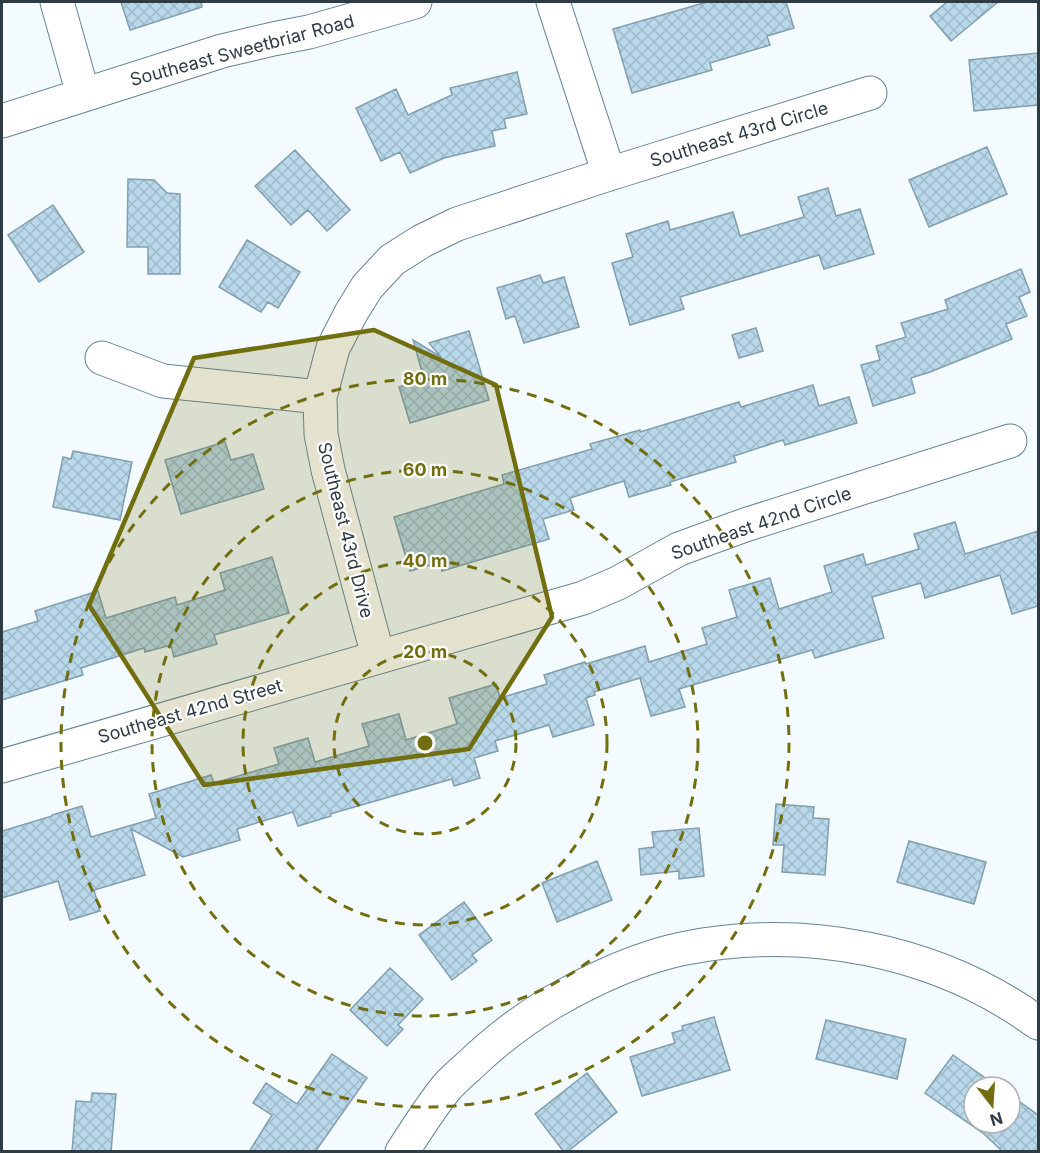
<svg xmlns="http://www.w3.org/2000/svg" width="1040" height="1153" font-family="Inter,sans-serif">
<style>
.building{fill:url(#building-cross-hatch);stroke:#819fb0;stroke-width:1.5}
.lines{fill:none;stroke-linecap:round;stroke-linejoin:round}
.minor-casing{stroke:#678494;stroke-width:35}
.minor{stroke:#fff;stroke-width:33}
.marked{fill:#716e10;fill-opacity:0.2;stroke:#716e10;stroke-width:4.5;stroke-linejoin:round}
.ring{fill:none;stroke:#716e10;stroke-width:3;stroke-dasharray:10 8}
.labels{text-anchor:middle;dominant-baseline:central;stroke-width:4.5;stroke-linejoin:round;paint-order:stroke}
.street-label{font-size:18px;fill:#2f3c43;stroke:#fff}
.centre{fill:#716e10;stroke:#fff;stroke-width:3}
.ring-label{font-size:18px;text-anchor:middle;font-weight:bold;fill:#716e10;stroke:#fff;stroke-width:4.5;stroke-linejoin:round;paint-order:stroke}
</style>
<defs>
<pattern id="building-cross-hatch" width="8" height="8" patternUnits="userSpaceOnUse" patternTransform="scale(1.5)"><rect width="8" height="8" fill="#b9d8ea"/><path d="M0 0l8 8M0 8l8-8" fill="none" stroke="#9fbaca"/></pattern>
</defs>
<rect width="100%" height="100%" fill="#f4fbfe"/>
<path class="building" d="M121 2H201L202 7 130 30Z
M707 2H786L794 28 767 36 770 45 710 63 712 70 632 93 613 29Z
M947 2H998L951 41 930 16Z
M1038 53V105L974 111 969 60Z
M517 72 527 114 504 119 506 128 492 131 495 146 444 158 410 173 400 152 381 161 356 108 396 89 408 115 452 95 450 88Z
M987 147 1007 194 929 227 909 180Z
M295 150 350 210 327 231 308 210 291 225 255 186Z
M128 179 154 180 167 193 180 194V274H148V247H127Z
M828 188 836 216 860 209 874 254 824 269 819 255 680 297 684 309 630 325 612 263 633 257 626 234 668 221 670 230 733 212 740 236 804 217 798 197Z
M53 205 84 252 39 282 8 235Z
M247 240 300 272 278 308 268 302 261 312 219 287Z
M1021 269 1030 292 1019 297 1027 316 1006 324 1012 339 930 372 911 378 915 393 873 406 861 365 880 360 876 346 906 337 901 323 948 309 945 300Z
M540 275 543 283 564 277 579 327 524 343 515 316 506 319 497 288Z
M756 328 763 351 739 358 732 335Z
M469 331 489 400 410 423 399 387 424 379 413 340 441 357 429 343Z
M813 385 819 406 849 397 857 423 785 445 783 440 734 456 736 462 670 482 671 485 629 497 624 481 570 498 574 510 543 519 549 539 442 571 440 562 410 571 394 517 504 484 502 475 592 449 590 444 640 430V432L739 402 741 407Z
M225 442 231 460 253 454 264 489 181 514 165 460Z
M73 451 132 462 120 520 53 507 63 457 71 459Z
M955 522 965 554 1038 531V606L1012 614 1000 575 925 598 921 583 872 597 884 638 815 658 812 650 679 689 685 707 651 716 640 678 594 692 595 695 586 698 594 725 553 737 549 725 495 741 498 751 474 758 480 778 454 786 452 779 330 814 331 816 298 826 293 812 237 829 240 840 183 857 131 829 145 875 94 890 100 911 70 920 58 881 2 898V831L52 816V815L82 806 91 837 156 818 149 794 211 775 214 783 279 764 274 748 308 738 315 762 369 746 362 724 399 714 406 740 457 724 449 698 496 684 500 698 547 684 544 675 585 662 586 664 645 646 649 662 707 644 702 628 737 617 729 590 770 578 779 609 832 592 824 566 863 554 866 565 919 549 914 534Z
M272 557 289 613 214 635 217 644 174 657 171 645 145 652 144 648 81 668 83 675 2 700V632L38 621 35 611 98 591 106 618 175 597 177 605 225 590 220 573Z
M776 804 814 807 813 818 829 819 825 875 782 872 784 845H773Z
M699 828 704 876 679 879V871L641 875 639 849 654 847 652 832Z
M909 841 986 862 974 904 897 882Z
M597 861 612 900 557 922 542 883Z
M464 902 492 940 472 955 477 961 452 980 419 935Z
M390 968 423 999 398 1025 403 1029 387 1046 350 1010Z
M714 1017 730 1070 642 1096 630 1057 675 1043 672 1033 683 1030 682 1026Z
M826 1020 906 1039 897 1079 816 1059Z
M332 1054 367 1078 315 1152H249L272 1115 253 1103 266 1083 297 1104Z
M953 1055 998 1087H974V1123H1010V1095L1038 1115V1152H1003L984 1134 925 1093Z
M587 1073 617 1112 567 1152H564L535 1114Z
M92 1093 116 1094 111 1152H72L76 1101 91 1102Z"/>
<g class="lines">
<g class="minor-casing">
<path id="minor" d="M57 2 83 94
M553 2 609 174
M2 121 222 51 273 39 309 32 415 2
M102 358 163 381 320 397
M378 656 328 470 321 434 320 397 333 348 351 313 367 287 392 260 422 241 457 224 609 174 870 93
M2 766 583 598 618 583 679 549 745 525 1010 441
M402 1152C416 1130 430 1108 446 1088 453 1080 461 1073 469 1066 494 1042 521 1021 551 1003 591 980 635 959 681 949 803 924 937 949 1038 1023"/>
</g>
<use href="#minor" class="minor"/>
</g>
<path class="marked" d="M374 330 496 385 552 617 469 749 204 785 89 605 194 358Z"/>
<g class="ring">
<circle cx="425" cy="743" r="91"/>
<circle cx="425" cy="743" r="182"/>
<circle cx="425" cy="743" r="273"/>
<circle cx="425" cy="743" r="364"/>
</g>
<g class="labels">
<g class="street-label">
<text transform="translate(242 50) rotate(-15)">Southeast Sweetbriar Road</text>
<text transform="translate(739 134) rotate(-17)">Southeast 43rd Circle</text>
<text transform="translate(761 523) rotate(-19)">Southeast 42nd Circle</text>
<text transform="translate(346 530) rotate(76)">Southeast 43rd Drive</text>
<text transform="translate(190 711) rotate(-16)">Southeast 42nd Street</text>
</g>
</g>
<circle cx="425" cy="743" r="9" class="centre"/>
<g class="ring-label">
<text x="425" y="385">80 m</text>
<text x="425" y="476">60 m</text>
<text x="425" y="567">40 m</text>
<text x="425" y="658">20 m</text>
</g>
<rect width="1040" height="1153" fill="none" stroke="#2f3c43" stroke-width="6"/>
<g transform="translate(992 1105) rotate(163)"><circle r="28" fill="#ffffff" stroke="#acb1b4" stroke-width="1.5"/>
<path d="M0-4.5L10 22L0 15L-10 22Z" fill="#716e10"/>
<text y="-9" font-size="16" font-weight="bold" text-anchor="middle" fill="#2f3c43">N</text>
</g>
</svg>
